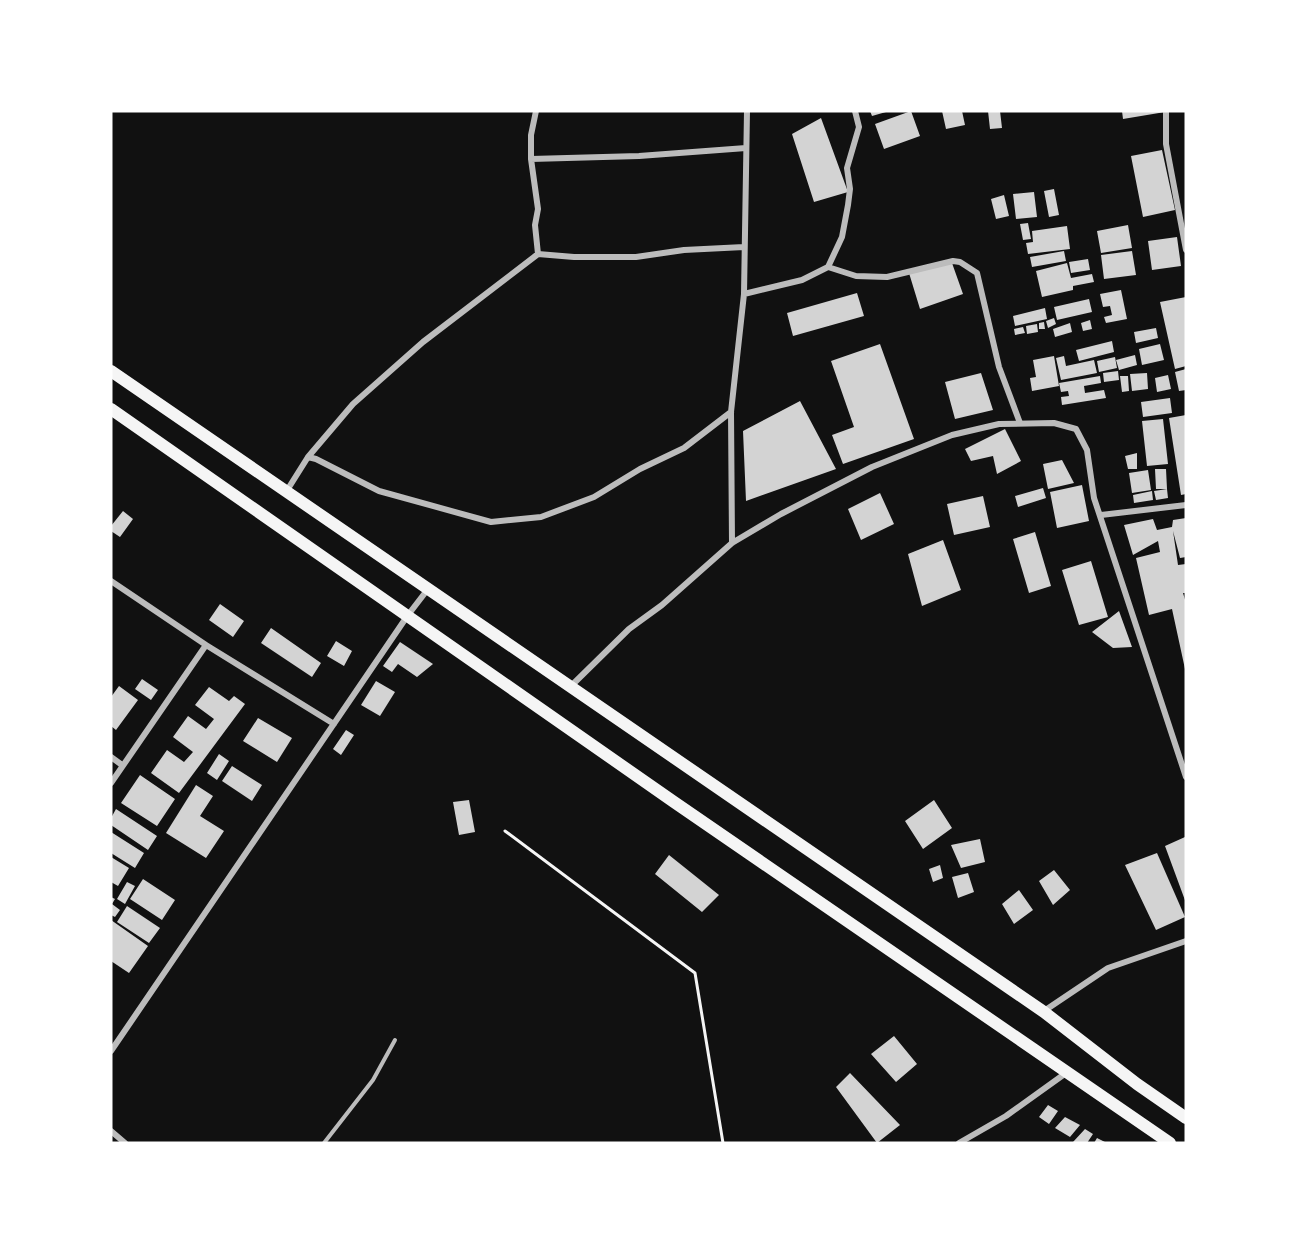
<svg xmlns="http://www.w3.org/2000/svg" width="1297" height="1254" font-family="Spectral,serif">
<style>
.building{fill:#d3d3d3}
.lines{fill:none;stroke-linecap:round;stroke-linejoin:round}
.path{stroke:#f5f5f5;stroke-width:3}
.service{stroke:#bcbcbc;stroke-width:4}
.minor{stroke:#bcbcbc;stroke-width:6}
.trunk{stroke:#f5f5f5;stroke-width:12}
</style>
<rect width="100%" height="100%" fill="#111"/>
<path class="building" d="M870 111H886V112L872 116Z
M911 111 920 136 884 149 875 124Z
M942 111H962L965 125 946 129Z
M988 111H1000L1002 128 990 129Z
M1122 111H1165V112L1123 119Z
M821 118 848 192 814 202 792 134Z
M1162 150 1175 210 1143 217 1131 156Z
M1054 189 1059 215 1049 217 1044 191Z
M1034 192 1037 217 1016 219 1013 194Z
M1004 195 1009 216 996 219 991 199Z
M1028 223 1031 239 1023 240 1020 224Z
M1128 225 1132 248 1101 253 1097 231Z
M1067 226 1070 249 1028 254 1026 243 1033 242 1032 231Z
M1177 237 1181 266 1152 270 1148 241Z
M1064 251 1066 261 1032 267 1030 257Z
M1132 251 1136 275 1104 279 1101 255Z
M1088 259 1090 270 1071 273 1069 262Z
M952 263 963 294 920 309 909 273Z
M1067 263 1071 278 1092 274 1094 282 1073 286V290L1042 297 1036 271Z
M1121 290 1127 319 1106 323 1104 317 1112 315 1110 306 1103 307 1100 294Z
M857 293 864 316 793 336 787 313Z
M1186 297V366L1175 369 1160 302Z
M1089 299 1092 312 1057 320 1054 307Z
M1045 308 1047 319 1015 326 1013 316Z
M1054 318 1056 324 1048 328 1046 321Z
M1090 320 1092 329 1083 331 1081 323Z
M1044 322 1045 329H1039V323Z
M1070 323 1072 332 1055 337 1053 329Z
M1037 324 1038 332 1027 334 1026 326Z
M1023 327 1025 333 1015 335 1014 329Z
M1156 328 1158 338 1136 343 1134 332Z
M1112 341 1114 352 1079 361 1076 350Z
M880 344 914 439 843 464 832 435 854 427 831 361Z
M1160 344 1164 360 1142 365 1139 349Z
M1135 355 1137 365 1119 370 1116 360Z
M1054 356 1059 386 1032 391 1030 378 1036 377 1033 360Z
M1064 356 1066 366 1094 360 1097 373 1061 380 1056 358Z
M1115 357 1117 368 1099 372 1097 361Z
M1186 369V390L1179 391 1175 372Z
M1118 371 1119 380 1104 382 1103 373Z
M981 373 993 410 955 419 945 382Z
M1147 373 1148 389 1132 391 1130 374Z
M1168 375 1171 389 1157 392 1155 378Z
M1100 376 1101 383 1084 386 1085 393 1104 390 1106 398 1062 405 1061 397 1069 396 1068 391 1061 392 1059 383Z
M1120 376H1128L1129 391 1122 392Z
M1170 398 1172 413 1143 417 1141 402Z
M800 401 836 469 746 501 743 431Z
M1186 415V494L1181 495 1169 418Z
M1163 419 1168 464 1147 466 1142 421Z
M1005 429 1021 461 997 474 993 456 971 461 965 449Z
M1137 453V469H1128L1125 456Z
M1062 460 1074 483 1048 489 1043 464Z
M1155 469H1166L1167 489H1156Z
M1148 470 1151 490 1132 493 1129 473Z
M1082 485 1089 521 1057 528 1050 492Z
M1043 488 1046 498 1018 507 1015 496Z
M1167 489 1168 498 1156 500 1154 491Z
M1152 491 1153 500 1134 503 1133 495Z
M880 493 894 524 861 540 848 509Z
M983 496 990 527 954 535 947 504Z
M123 511 133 519 120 537 111 531V526Z
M1186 518V557L1180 558 1173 531 1178 565 1186 564V593H1183L1186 603 1185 669 1172 609 1149 615 1136 558 1160 552 1158 541 1133 555 1124 525 1153 519 1157 530 1172 527 1173 520Z
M1035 532 1051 586 1029 593 1013 539Z
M943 540 961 590 922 606 908 554Z
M1091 561 1108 617 1079 625 1062 570Z
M220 604 244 621 233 637 209 620Z
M1119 611 1132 647 1113 648 1092 632Z
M271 628 321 663 312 677 261 643Z
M336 641 352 651 344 666 327 656Z
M400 642 433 664 417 677 398 664 392 672 383 666Z
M142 679 158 690 151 700 135 689Z
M376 681 395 692 380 716 361 705Z
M119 686 138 700 116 730 111 726V697Z
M209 687 229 701 234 696 245 704 179 793 151 773 167 750 184 762 193 752 173 737 188 716 206 729 214 719 195 705Z
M258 718 292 738 277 762 243 741Z
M346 730 354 735 341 755 333 749Z
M219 754 229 761 217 780 207 773Z
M232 766 262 785 252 801 222 781Z
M140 775 175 799 157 826 121 803Z
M196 785 213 796 200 816 224 831 206 858 166 833Z
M469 800 475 832 459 835 453 802Z
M934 800 952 828 923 849 905 821Z
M116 809 157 836 148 850 111 825V818Z
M111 832 144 853 135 868 111 853Z
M1185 837 1186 838V903L1165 846Z
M980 839 985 862 961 868 951 845Z
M1157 853 1185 917 1156 930 1125 865Z
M669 855 719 895 702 912 655 874Z
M111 857 129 868 118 886 111 882Z
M940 865 943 878 933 882 929 869Z
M1054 870 1070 890 1053 905 1039 881Z
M968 873 974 892 958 898 952 877Z
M143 879 175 900 162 920 130 899Z
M127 882 135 886 125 904 117 899Z
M1019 890 1033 910 1014 924 1002 904Z
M111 897 115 899 112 904 120 910 115 917 111 915Z
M127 906 160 928 149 943 117 922Z
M111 920 148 946 129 973 111 961Z
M894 1036 917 1064 896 1082 871 1054Z
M850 1073 900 1125 877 1143 836 1087Z
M1048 1105 1058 1111 1049 1124 1039 1117Z
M1065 1117 1080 1125 1070 1137 1055 1128Z
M1085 1129 1093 1134 1087 1143 1073 1142Z
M1097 1138 1107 1143H1094Z"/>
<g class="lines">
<path class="path" d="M505 831 695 973 723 1143"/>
<path class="service" d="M324 1143 373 1080 395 1040"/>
<path class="minor" d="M536 111 531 135V159L538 209 535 225 538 254
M1166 111V144L1186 250
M531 159 639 156 746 148
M828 267 856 276 887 277 953 261 960 262 977 273 999 367 1020 423
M744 294 802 280 828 267 842 237 848 205 850 189 847 168 859 127 855 111
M308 457 353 404 423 342 538 254 574 257H636L684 250 744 247
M286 492 308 457 316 459 379 491 491 522 541 517 594 497 640 469 684 448 731 412
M1101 515 1186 505
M732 543 731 412 744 294 747 111
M111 581 206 645 334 724
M570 687 629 629 662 605 732 543 781 514 872 467 952 435 999 424 1054 423 1076 429 1087 450 1094 498 1186 777
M111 757 122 765
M111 783 206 645
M1044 1011 1108 968 1186 941
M111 1051 408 615 428 589
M111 1131 125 1143
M959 1143 1006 1116 1066 1073"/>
<path class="trunk" d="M111 371 1044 1012 1137 1084 1186 1118
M111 409 674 802 1170 1143"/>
</g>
<rect width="1297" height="1254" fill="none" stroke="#ffffff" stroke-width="225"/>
</svg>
